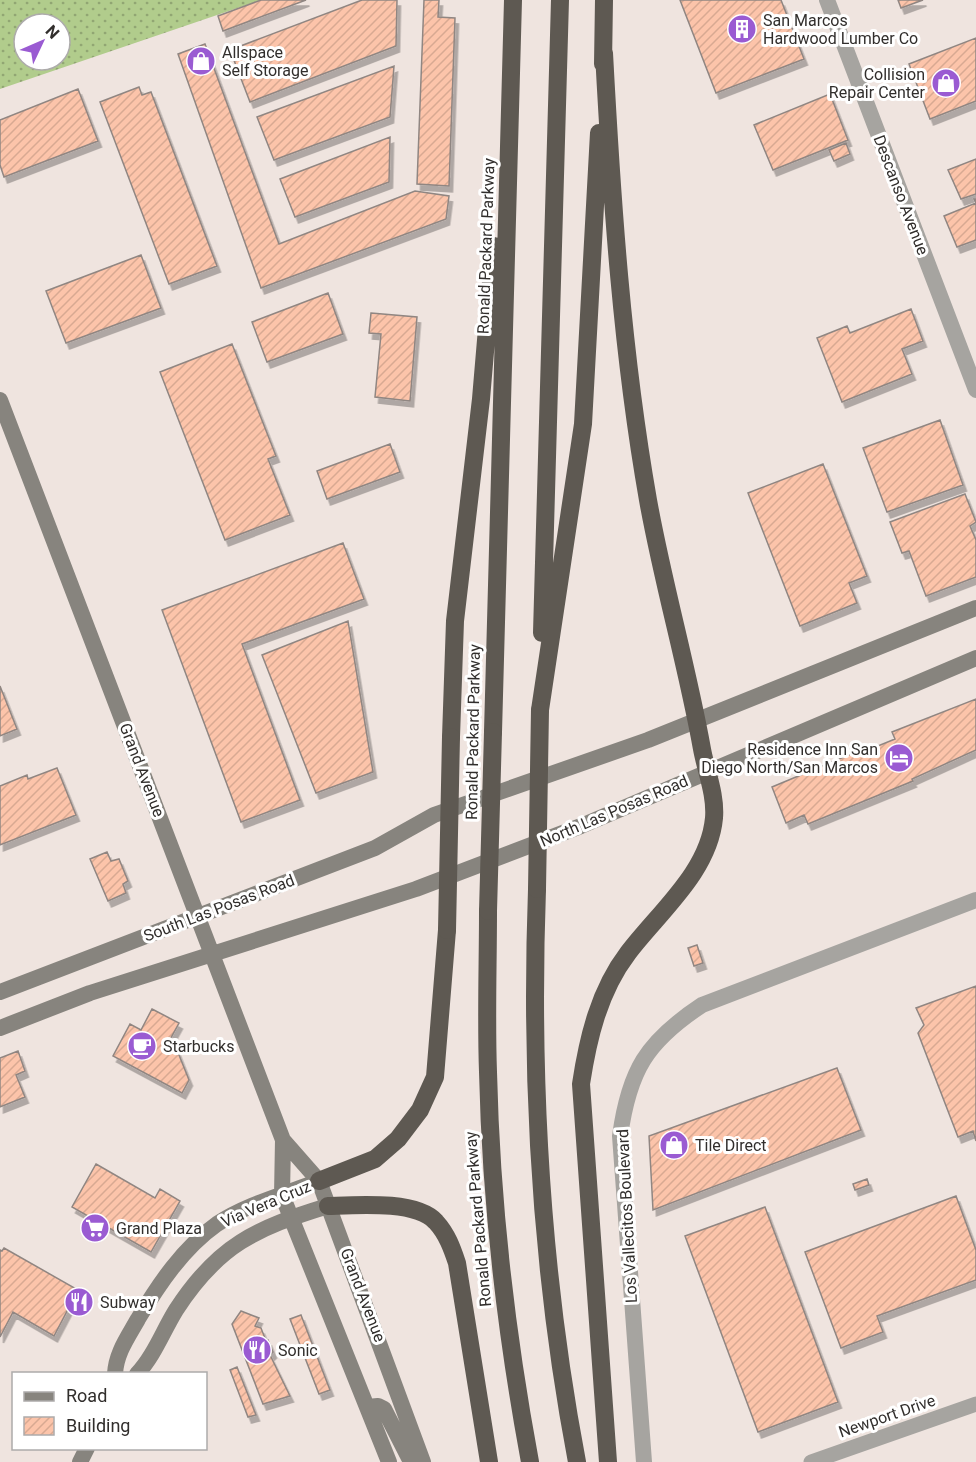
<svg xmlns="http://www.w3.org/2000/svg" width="976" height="1462" font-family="Roboto,sans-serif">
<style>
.grass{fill:url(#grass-dots);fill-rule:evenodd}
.building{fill:url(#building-hatch);stroke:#908682;stroke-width:1.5;filter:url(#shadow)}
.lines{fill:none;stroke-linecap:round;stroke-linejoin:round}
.minor{stroke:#a6a4a0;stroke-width:15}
.tertiary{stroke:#a6a4a0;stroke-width:16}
.secondary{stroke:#87847e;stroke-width:16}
.motorway{stroke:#5e5952;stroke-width:18}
.motorway-bridge{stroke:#5e5952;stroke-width:18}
.labels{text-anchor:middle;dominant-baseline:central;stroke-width:6;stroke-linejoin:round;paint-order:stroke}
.poi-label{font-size:16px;fill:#312e2c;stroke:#fff;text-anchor:start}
.street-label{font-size:16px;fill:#312e2c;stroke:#fff}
</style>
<defs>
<pattern id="grass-dots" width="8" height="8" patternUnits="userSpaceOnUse" patternTransform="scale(1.5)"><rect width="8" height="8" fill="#b1cc8c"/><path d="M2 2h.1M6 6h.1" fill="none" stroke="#91a673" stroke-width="1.8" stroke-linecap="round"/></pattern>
<pattern id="building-hatch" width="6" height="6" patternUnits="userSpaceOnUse" patternTransform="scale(1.5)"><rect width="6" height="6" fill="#fcc4aa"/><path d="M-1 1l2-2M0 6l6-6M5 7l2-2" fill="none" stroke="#d8a992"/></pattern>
<filter id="shadow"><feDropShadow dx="3.5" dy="6" stdDeviation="0" flood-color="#0004"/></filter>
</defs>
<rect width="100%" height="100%" fill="#efe4df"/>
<path class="grass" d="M0 0H261L0 89ZM24 24H60V60H24Z"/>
<path class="building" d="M261 0H306L223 31 218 16Z
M362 0H397L396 46 250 102 230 50Z
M424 0H439L438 17 455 18 449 186 417 184Z
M680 0H781L804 59 716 93Z
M898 0H923L901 8Z
M976 38V101L930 119 909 64Z
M205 44 279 244 415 191 449 196 446 219 261 288 178 54Z
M394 66 390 117 274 160 257 117Z
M139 87 142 95 151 92 217 266 169 284 100 102Z
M78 89 98 141 4 177 0 165V120Z
M830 94 848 140 773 170 754 125Z
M390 137 389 182 295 217 280 179Z
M846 143 850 154 834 161 829 150Z
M976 159V194L961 199 948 170Z
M974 199H976V240L957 247 944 216 976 203Z
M141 255 161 308 66 343 46 291Z
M328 293 343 334 267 362 252 322Z
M911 309 923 341 902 349 912 374 842 402 817 338 847 326 850 333Z
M371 313 417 317 410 401 375 397 381 334 369 333Z
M232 344 276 456 268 459 290 515 225 540 160 372Z
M940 420 963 485 887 512 863 448Z
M390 444 400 472 327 499 317 471Z
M823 464 867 576 849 583 857 603 800 626 748 493Z
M965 494 976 522 970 526 976 540V577L926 596 909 551 902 553 890 522Z
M343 543 364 599 242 644 300 800 241 822 162 610Z
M348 621 373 772 316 793 262 655Z
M0 686 17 729 0 736Z
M976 699V750L912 779 913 781 808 824 804 815 786 823 772 787 875 744 878 746 895 739 892 732Z
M57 768 76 815 0 845V786L27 775 28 779Z
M107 852 111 861 119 859 128 881 123 884 126 893 108 901 90 859Z
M697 945 703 963 694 966 688 948Z
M976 986V1141L973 1131 958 1137 918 1033 924 1025 916 1008Z
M152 1009 179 1023 167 1045 177 1050 189 1080 182 1093 113 1056 130 1024 141 1030Z
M18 1051 25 1071 16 1075 25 1097 0 1107V1058Z
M837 1068 861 1130 653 1210 649 1136Z
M96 1164 155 1198 160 1189 180 1201 151 1252 72 1207Z
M867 1179 869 1185 855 1190 853 1184Z
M956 1196 976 1250V1280L877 1316 883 1332 841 1348 805 1252Z
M765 1207 838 1402 758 1432 685 1236Z
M4 1248 78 1290 54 1336 13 1312 0 1337V1250L2 1251Z
M241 1311 259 1318 255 1326 261 1328 266 1341 268 1340 273 1352 270 1355 290 1396 263 1404 232 1324Z
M301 1315 330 1390 319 1394 290 1319Z
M237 1367 256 1415 248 1417 230 1370Z"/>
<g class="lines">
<path class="minor" d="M811 1462 976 1404"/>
<path class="tertiary" d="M827 0 976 390
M644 1462 620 1136C629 1071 646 1042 702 1005L976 900"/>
<path class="secondary" d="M0 400 283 1140 319 1181 423 1462
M0 992 375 848 434 815 648 740 976 608
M0 1028 90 993 416 889 581 826 976 658
M283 1140 282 1195 389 1462
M115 1374C116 1353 128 1337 138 1319 159 1284 183 1248 217 1224 247 1204 286 1194 319 1181
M137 1374C154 1356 163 1331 176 1310 218 1245 256 1228 328 1206
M367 1407 378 1406 384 1409 411 1462
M80 1462 87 1448"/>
<path class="motorway" d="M604 53C612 203 622 352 648 500 663 584 687 665 702 749 706 771 716 795 714 818 709 872 659 912 628 953 599 991 588 1038 581 1084L608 1462
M603 64 604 0
M542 633 560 0
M540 710 583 424 599 133
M493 732 513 0
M451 737 455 621 481 399 494 246
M537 889C530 1081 541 1273 577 1462
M488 911C488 965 486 1018 488 1072 491 1203 506 1333 530 1462
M319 1181 375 1159 398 1139 420 1110 435 1077 447 930
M328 1206C356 1205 417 1200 436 1222 447 1234 452 1248 457 1263L489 1462"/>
<path class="motorway-bridge" d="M537 889 540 710
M488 911 493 732
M447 930 451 737"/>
</g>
<defs>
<g id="building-disc" transform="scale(1.5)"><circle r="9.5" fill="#9a5bd2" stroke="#fff"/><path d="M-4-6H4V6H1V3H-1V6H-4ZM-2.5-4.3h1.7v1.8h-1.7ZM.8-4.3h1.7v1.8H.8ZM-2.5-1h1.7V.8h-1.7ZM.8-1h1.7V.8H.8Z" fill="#fff"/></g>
<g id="shop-disc" transform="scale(1.5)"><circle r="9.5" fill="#9a5bd2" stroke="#fff"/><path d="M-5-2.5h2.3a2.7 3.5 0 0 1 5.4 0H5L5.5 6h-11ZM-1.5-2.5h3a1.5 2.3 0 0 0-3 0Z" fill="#fff"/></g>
<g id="hotel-disc" transform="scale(1.5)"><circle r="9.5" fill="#9a5bd2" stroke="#fff"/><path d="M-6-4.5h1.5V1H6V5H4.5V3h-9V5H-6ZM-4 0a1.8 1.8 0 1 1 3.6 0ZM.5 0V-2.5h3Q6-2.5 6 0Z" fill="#fff"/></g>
<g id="cafe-disc" transform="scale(1.5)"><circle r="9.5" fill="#9a5bd2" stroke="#fff"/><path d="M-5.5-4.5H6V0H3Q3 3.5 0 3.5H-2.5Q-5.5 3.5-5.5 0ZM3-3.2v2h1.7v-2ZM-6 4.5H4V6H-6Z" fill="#fff"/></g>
<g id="supermarket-disc" transform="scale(1.5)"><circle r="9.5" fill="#9a5bd2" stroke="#fff"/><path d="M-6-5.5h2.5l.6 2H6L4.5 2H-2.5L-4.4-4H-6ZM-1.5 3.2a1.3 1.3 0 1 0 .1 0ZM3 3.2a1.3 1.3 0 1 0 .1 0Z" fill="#fff"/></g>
<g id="restaurant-disc" transform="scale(1.5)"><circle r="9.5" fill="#9a5bd2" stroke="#fff"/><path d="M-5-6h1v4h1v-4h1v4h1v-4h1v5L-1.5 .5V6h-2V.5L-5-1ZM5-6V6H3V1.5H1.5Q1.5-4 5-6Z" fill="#fff"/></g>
</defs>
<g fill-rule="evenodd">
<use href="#building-disc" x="742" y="29"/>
<use href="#shop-disc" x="201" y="61"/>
<use href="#shop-disc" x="946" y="83"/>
<use href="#hotel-disc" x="899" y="758"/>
<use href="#cafe-disc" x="142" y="1046"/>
<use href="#shop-disc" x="674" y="1145"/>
<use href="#supermarket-disc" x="95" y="1228"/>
<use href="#restaurant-disc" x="79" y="1302"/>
<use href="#restaurant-disc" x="257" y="1350"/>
</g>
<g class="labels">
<g class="poi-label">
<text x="763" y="20">San Marcos<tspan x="763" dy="18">Hardwood Lumber Co</tspan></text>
<text x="222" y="52">Allspace<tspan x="222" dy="18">Self Storage</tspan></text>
<text x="925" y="74" text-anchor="end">Collision<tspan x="925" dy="18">Repair Center</tspan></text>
<text x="878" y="749" text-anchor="end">Residence Inn San<tspan x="878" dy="18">Diego North/San Marcos</tspan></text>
<text x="163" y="1046">Starbucks</text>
<text x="695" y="1145">Tile Direct</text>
<text x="116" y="1228">Grand Plaza</text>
<text x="100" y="1302">Subway</text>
<text x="278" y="1350">Sonic</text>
</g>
<g class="street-label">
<text transform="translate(901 195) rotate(69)">Descanso Avenue</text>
<text transform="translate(486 246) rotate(-88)">Ronald Packard Parkway</text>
<text transform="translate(473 732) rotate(-89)">Ronald Packard Parkway</text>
<text transform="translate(142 770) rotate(69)">Grand Avenue</text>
<text transform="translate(614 811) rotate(-23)">North Las Posas Road</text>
<text transform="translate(219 908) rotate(-21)">South Las Posas Road</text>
<text transform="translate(266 1204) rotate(-23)">Via Vera Cruz</text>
<text transform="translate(627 1216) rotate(-93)">Los Vallecitos Boulevard</text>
<text transform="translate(478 1219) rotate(-95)">Ronald Packard Parkway</text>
<text transform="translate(363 1295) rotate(69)">Grand Avenue</text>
<text transform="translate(887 1416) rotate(-19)">Newport Drive</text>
</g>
</g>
<rect x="12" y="1372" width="195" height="78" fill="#ffffff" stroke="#adabab" stroke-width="1.5"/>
<rect x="24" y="1392" width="30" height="9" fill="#87847e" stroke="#adabab" stroke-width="1.5"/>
<text x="66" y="1402" font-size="18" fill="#312e2c">Road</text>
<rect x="24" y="1417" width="30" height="18" fill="url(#building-hatch)" stroke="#adabab" stroke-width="1.5"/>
<text x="66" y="1432" font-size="18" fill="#312e2c">Building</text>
<g transform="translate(42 42) rotate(46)"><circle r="28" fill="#ffffff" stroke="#adabab" stroke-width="1.5"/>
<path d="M0-4.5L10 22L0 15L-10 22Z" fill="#9a5bd2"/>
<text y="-9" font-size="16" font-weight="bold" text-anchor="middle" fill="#312e2c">N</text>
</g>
</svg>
